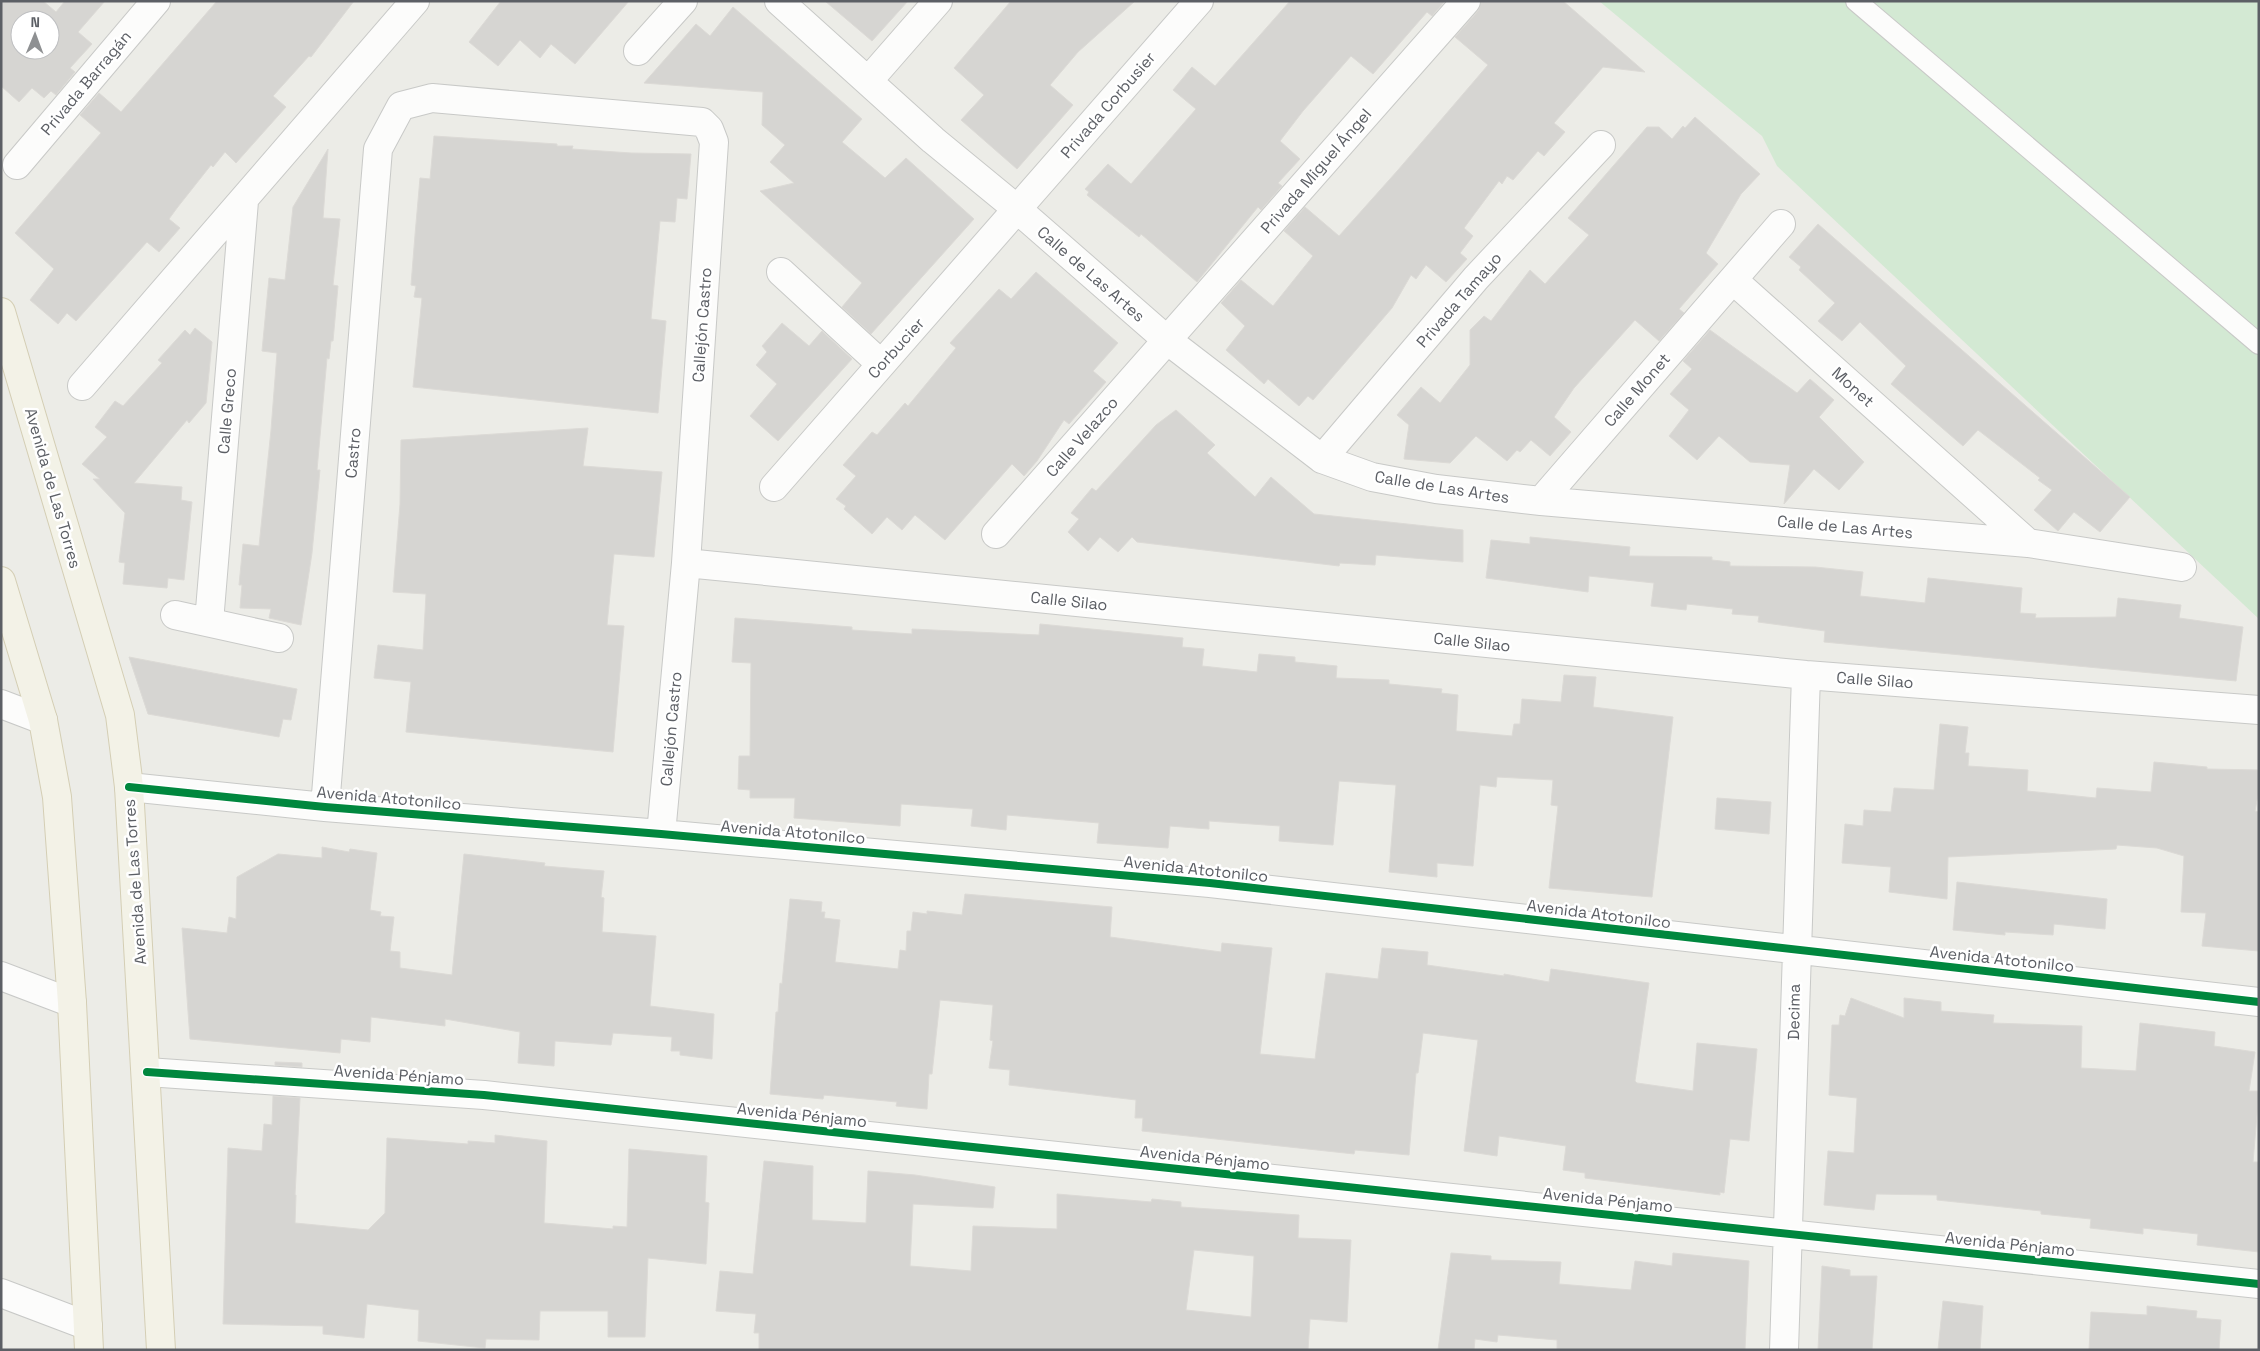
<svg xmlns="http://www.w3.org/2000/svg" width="2260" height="1351" font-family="'Space Grotesk',sans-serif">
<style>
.green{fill:#d3e9d3}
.building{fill:#d6d5d2;stroke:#dcdad6;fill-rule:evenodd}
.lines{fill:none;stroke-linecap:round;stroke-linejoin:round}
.lane-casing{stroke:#c8c9c7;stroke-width:22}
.street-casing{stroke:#c8c9c7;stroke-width:30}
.primary-casing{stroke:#d4ceb4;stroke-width:30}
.lane{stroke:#fcfcfb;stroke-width:20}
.street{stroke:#fcfcfb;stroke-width:28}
.primary{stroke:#f3f2e7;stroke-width:28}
.cycleway-casing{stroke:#fff;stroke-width:11}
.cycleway{stroke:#00873e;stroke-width:8}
.labels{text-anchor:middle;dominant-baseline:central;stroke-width:5;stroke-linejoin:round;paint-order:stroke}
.street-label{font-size:16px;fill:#5c5f65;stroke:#fff}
</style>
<rect width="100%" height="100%" fill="#ecece7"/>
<path class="green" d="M1599 1H2259V619L1777 166 1762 136Z"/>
<path class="building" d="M1 1H43L56 12 65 1H105L78 32 92 44 70 68 75 72 56 95 51 91 44 98 32 88 19 102 1 86ZM20 20H50V50H20Z
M217 1H354L311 57 309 56 273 96 286 107 236 163 225 152 213 167 211 165 177 208 169 219 180 228 159 252 147 242 76 321 67 313 58 324 30 300 54 269 15 233 101 133 80 115 99 93 121 112Z
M501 1H629L575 64 551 44 540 58 520 40 498 66 469 42Z
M825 1H908L872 41Z
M1011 1H1135L1078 52 1050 85 1073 105 1017 169 961 120 984 95 954 68Z
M1290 1H1445L1432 16 1427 12 1373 74 1351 56 1303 111 1280 141 1300 159 1278 183 1282 186 1261 210 1258 207 1197 282 1141 234 1139 237 1087 195 1089 192 1085 189 1108 164 1131 184 1196 109 1173 90 1192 67 1215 86Z
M1481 1H1563L1645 72 1603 67 1554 123 1565 132 1544 156 1538 151 1513 180 1507 176 1502 184 1499 181 1464 228 1473 236 1460 253 1467 259 1446 282 1426 265 1416 279 1411 275 1392 308 1313 400 1308 396 1299 406 1268 379 1264 384 1226 350 1245 326 1221 303 1241 280 1273 306 1313 256 1284 231 1305 207 1339 236 1398 170 1488 65 1455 37 1478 11Z
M733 7 862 119 842 142 885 178 906 158 974 219 871 334 842 307 862 283 760 191 794 183 770 162 785 145 762 125 763 92 644 83 696 24 710 36Z
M1695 117 1760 174 1741 194 1706 253 1718 264 1679 309 1684 313 1659 341 1635 320 1574 388 1554 417 1571 432 1550 456 1531 440 1520 452 1517 450 1507 461 1476 436 1450 463 1404 459 1409 425 1397 415 1421 387 1440 403 1470 365V330L1484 316 1491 321 1530 270 1545 284 1589 235 1568 218 1647 127H1659L1672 139 1683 126 1685 128Z
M434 136 557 144V146H573L572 149 631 153 691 154 687 199 677 198 675 222 660 221 651 319 666 321 658 413 413 387 422 298 414 297 416 286 411 285 415 235 420 178 430 179Z
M328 149 323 218 340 219 333 285 338 286 333 341H331L329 359 327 358 317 470H320L312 553 301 625 269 618 271 609 240 608 242 585H239L243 544 259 546 271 430 277 353 262 351 269 278 285 280 293 207Z
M1818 224 2130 497 2100 532 2074 512 2058 531 2034 510 2052 490 2038 480 2040 478 1978 430 1963 446 1891 384 1906 366 1860 322 1842 341 1818 321 1835 303 1799 270 1801 267 1789 257Z
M1036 272 1118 343 1093 371 1106 382 1069 424 1064 420 1037 461 1024 476 1012 464 945 540 915 515 902 530 887 517 872 534 844 509 846 506 836 499 856 476 843 465 872 432 877 435 905 403 908 406 956 348 950 343 999 289 1011 299Z
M782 323 809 346 822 331 852 359 778 441 750 416 777 384 756 365 767 352 762 346Z
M195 328 212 342 206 403 189 423 187 420 134 483 182 487 181 500 192 502 184 580 168 578 167 588 123 584 125 563 119 562 125 513 93 479H100L82 464 107 437 95 427 115 401 123 406 162 363 158 360 185 330 190 335Z
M1710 330 1797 393 1810 379 1834 400 1819 417 1864 462 1839 490 1814 469 1784 504 1790 465 1750 462 1719 436 1697 460 1669 436 1689 410 1670 394 1692 369 1683 361Z
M1176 410 1215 445 1207 453 1255 497 1271 477 1314 514 1463 530V562L1376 555 1375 565 1340 563 1339 566 1137 542 1132 537 1118 552 1100 537 1088 551 1068 532 1079 519 1071 513 1092 488 1096 491 1156 425Z
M588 428 583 466 662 472 654 557 614 554 607 625 624 626 613 752 406 732 411 682 374 678 378 645 423 650 426 594 393 592 400 504 401 440Z
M1530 537 1630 547 1629 556 1712 557V560L1730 562V566L1815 567 1863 572 1860 596 1925 603 1928 578 2022 588 2020 613 2036 614 2035 618 2116 617 2118 598 2181 605 2179 618 2243 627 2236 681 1824 642 1825 631 1758 622 1759 616 1732 614 1733 609 1687 604 1686 610 1651 606 1654 583 1589 576 1588 592 1486 578 1491 540 1530 544Z
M735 618 852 627V630L912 634V629L1039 635 1040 624 1183 638 1182 647 1204 649 1202 666 1257 672 1259 654 1295 657V662L1337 666 1336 678 1389 680V684L1442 689 1441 693 1458 695 1456 731 1512 736 1514 724H1520L1522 699 1561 702 1564 675 1596 677 1593 707 1673 717 1652 897 1549 888 1558 806 1551 805 1553 780 1497 777 1496 787 1480 785 1473 866 1437 863V877L1389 872 1396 785 1339 781 1333 845 1279 841 1280 826 1209 821V829L1170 826 1168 848 1097 843 1099 823 1007 815 1006 830 971 826 973 809 901 804 900 826 794 818 795 798H750V790L738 789 739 756H750L751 663 732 662Z
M129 657 297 689 291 720 283 719 279 737 148 714Z
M1940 724 1968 727 1965 753H1969L1968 766 2028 770 2027 791 2096 798 2097 788 2151 792 2154 762 2207 767V769L2259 770V790L2255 811 2259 812V951L2202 946 2206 913 2181 912 2184 856 2157 848 2117 845 2116 849 1948 857 1947 899 1889 892 1891 867 1842 863 1845 824 1863 826 1864 810 1891 812 1894 788 1934 790Z
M1717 798 1771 802 1769 834 1715 829Z
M322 847 349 852 350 849 377 853 370 910 381 912 380 916 394 917 390 951 400 952V968L452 975 464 854 545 863 544 866 604 871 601 897 604 898 602 932 656 936 650 1006 714 1014 712 1059 680 1055V1051H671L672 1037 613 1033 611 1045 555 1041 554 1066 518 1063 520 1032 445 1019V1026L371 1017 370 1042 341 1039 340 1053 190 1039 182 928 227 933 229 917 236 919 237 877 278 854 322 858Z
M1957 882 2107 899 2105 929 2054 924 2053 935 2005 932V935L1953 930Z
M965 894 1112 907 1110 937 1221 952 1222 943 1272 948 1260 1054 1315 1059 1326 973 1378 979 1382 948 1428 952 1427 965 1504 976V974L1549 982 1551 969 1649 983 1635 1081 1637 1083 1693 1091 1697 1043 1757 1049 1749 1141 1730 1139 1724 1193 1720 1192V1195L1585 1178V1173L1563 1170 1566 1146 1499 1136 1497 1156 1464 1151 1478 1040 1423 1033 1418 1073H1416L1409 1155 1355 1150 1354 1154 1142 1131 1143 1118H1135L1136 1100 1009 1085 1010 1070 989 1068 993 1041 990 1040 993 1005 940 1000 932 1074H929L927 1109 896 1106 897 1102 824 1095 823 1099 770 1094 776 1012H778L780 983 782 984 790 899 822 902 821 912H825L824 918 840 920 835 962 898 969 900 950 906 951 907 931H911L913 912 927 914V911L962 915Z
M1851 998 1904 1018V998L1941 1002V1011L1994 1015 1993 1023 2082 1026 2081 1068 2136 1071 2140 1023 2215 1032 2214 1046 2255 1052 2249 1091H2259L2253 1162H2259V1252L2197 1245 2198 1234 2143 1228V1234L2090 1228 2091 1219 2041 1214V1211L1937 1200V1195L1876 1194 1874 1210 1824 1205 1828 1151 1854 1153 1857 1098 1829 1095 1832 1025H1839L1840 1015 1845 1016Z
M275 1062 302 1063V1067L275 1065Z
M273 1096 300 1098 295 1195H296L295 1223 368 1230 385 1213 387 1138 468 1144V1141L495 1143V1135L547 1141 544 1223 613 1229V1226L627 1227 629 1149 707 1156 705 1202 709 1203 706 1264 648 1258 645 1337H608V1311H540L539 1340 486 1339 485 1348 418 1341 419 1310 367 1304 364 1338 323 1334V1326L223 1324 228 1148 262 1151 264 1124 272 1125Z
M764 1161 813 1166 812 1220 866 1223 868 1171 915 1175 995 1187 993 1208 913 1204 910 1266 971 1271 973 1226 1057 1229V1194L1151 1202 1152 1199 1181 1202V1207L1299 1215 1298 1238 1351 1240 1347 1322 1310 1319 1308 1350H759V1333H754L756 1314 716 1311 720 1271 753 1274ZM1194 1250 1254 1256 1251 1317 1186 1310Z
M1451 1253 1491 1256V1260L1561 1262 1559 1284 1631 1290 1635 1261 1672 1266 1673 1253 1749 1261 1745 1350H1557V1340L1498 1335 1497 1342 1475 1339 1474 1350H1438Z
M1822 1266 1850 1270V1276H1877L1872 1350H1818Z
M1943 1301 1983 1306 1980 1350H1938Z
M2147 1306 2197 1311 2196 1318 2221 1320 2219 1350H2089L2091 1312 2147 1315Z"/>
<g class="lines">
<g class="lane-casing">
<path id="lane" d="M1856 1 2259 344"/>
</g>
<g class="street-casing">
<path id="street" d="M779 1 933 140 1017 209 1167 340 1322 459 1372 477 1436 489 1541 501 2028 543 2182 567
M638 51 683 1
M869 80 938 1
M17 165 156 1
M781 272 881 364
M1733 280 2028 543
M82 386 415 1
M1322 459 1476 278 1601 145
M774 487 1199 1
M1541 501 1781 224
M996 534 1466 1
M686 563 1806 675 2259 710
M175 615 279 638
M209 622 244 201
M1 704 43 720
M129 787 325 807 661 834 1210 883 2259 1002
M325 807 378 149 401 106 432 98 702 122 709 129 714 142 686 563 661 834
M1 976 72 1003
M147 1072 484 1095 2259 1284
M1 1293 88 1326
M1784 1350 1806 675"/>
</g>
<g class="primary-casing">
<path id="primary" d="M1 312 120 715 129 787 161 1350
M1 581 43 720 57 797 72 1003 89 1350"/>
</g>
<use href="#lane" class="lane"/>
<use href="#street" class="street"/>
<use href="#primary" class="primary"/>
<g class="cycleway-casing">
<path id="cycleway" d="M129 787 325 807 661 834 1210 883 2259 1002
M147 1072 484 1095 2259 1284"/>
</g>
<use href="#cycleway" class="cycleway"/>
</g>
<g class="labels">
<g class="street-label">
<text transform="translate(86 83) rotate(-50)">Privada Barragán</text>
<text transform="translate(1108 105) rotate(-49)">Privada Corbusier</text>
<text transform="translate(1316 171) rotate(-49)">Privada Miguel Ángel</text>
<text transform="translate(1091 274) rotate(41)">Calle de Las Artes</text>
<text transform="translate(1459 300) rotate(-49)">Privada Tamayo</text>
<text transform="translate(702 325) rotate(-86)">Callejón Castro</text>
<text transform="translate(896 348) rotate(-48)">Corbucier</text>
<text transform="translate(1853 387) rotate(42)">Monet</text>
<text transform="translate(1637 390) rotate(-49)">Calle Monet</text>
<text transform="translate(227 411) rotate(-85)">Calle Greco</text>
<text transform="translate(1082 437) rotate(-49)">Calle Velazco</text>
<text transform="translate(353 453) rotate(-85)">Castro</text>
<text transform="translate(1442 487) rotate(9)">Calle de Las Artes</text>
<text transform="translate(53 488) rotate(74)">Avenida de Las Torres</text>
<text transform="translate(1845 527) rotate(5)">Calle de Las Artes</text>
<text transform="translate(1069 601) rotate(6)">Calle Silao</text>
<text transform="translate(1472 642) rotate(6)">Calle Silao</text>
<text transform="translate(1875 680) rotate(4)">Calle Silao</text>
<text transform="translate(671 729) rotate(-85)">Callejón Castro</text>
<text transform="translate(389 798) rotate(5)">Avenida Atotonilco</text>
<text transform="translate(793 832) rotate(5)">Avenida Atotonilco</text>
<text transform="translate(1196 869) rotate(6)">Avenida Atotonilco</text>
<text transform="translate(135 882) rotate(-94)">Avenida de Las Torres</text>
<text transform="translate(1599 914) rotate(7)">Avenida Atotonilco</text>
<text transform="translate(2002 959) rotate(6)">Avenida Atotonilco</text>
<text transform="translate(1794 1012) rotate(-89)">Decima</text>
<text transform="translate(399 1075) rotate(4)">Avenida Pénjamo</text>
<text transform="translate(802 1115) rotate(6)">Avenida Pénjamo</text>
<text transform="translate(1205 1158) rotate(6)">Avenida Pénjamo</text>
<text transform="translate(1608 1200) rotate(6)">Avenida Pénjamo</text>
<text transform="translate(2010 1244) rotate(6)">Avenida Pénjamo</text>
</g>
</g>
<rect width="2260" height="1351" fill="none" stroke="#5c5f65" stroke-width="5"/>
<g transform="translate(35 35) rotate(1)"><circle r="24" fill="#ffffff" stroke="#bebfc1"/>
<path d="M0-4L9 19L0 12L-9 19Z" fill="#8e9092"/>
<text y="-8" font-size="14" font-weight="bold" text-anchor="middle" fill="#5c5f65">N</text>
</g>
</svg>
